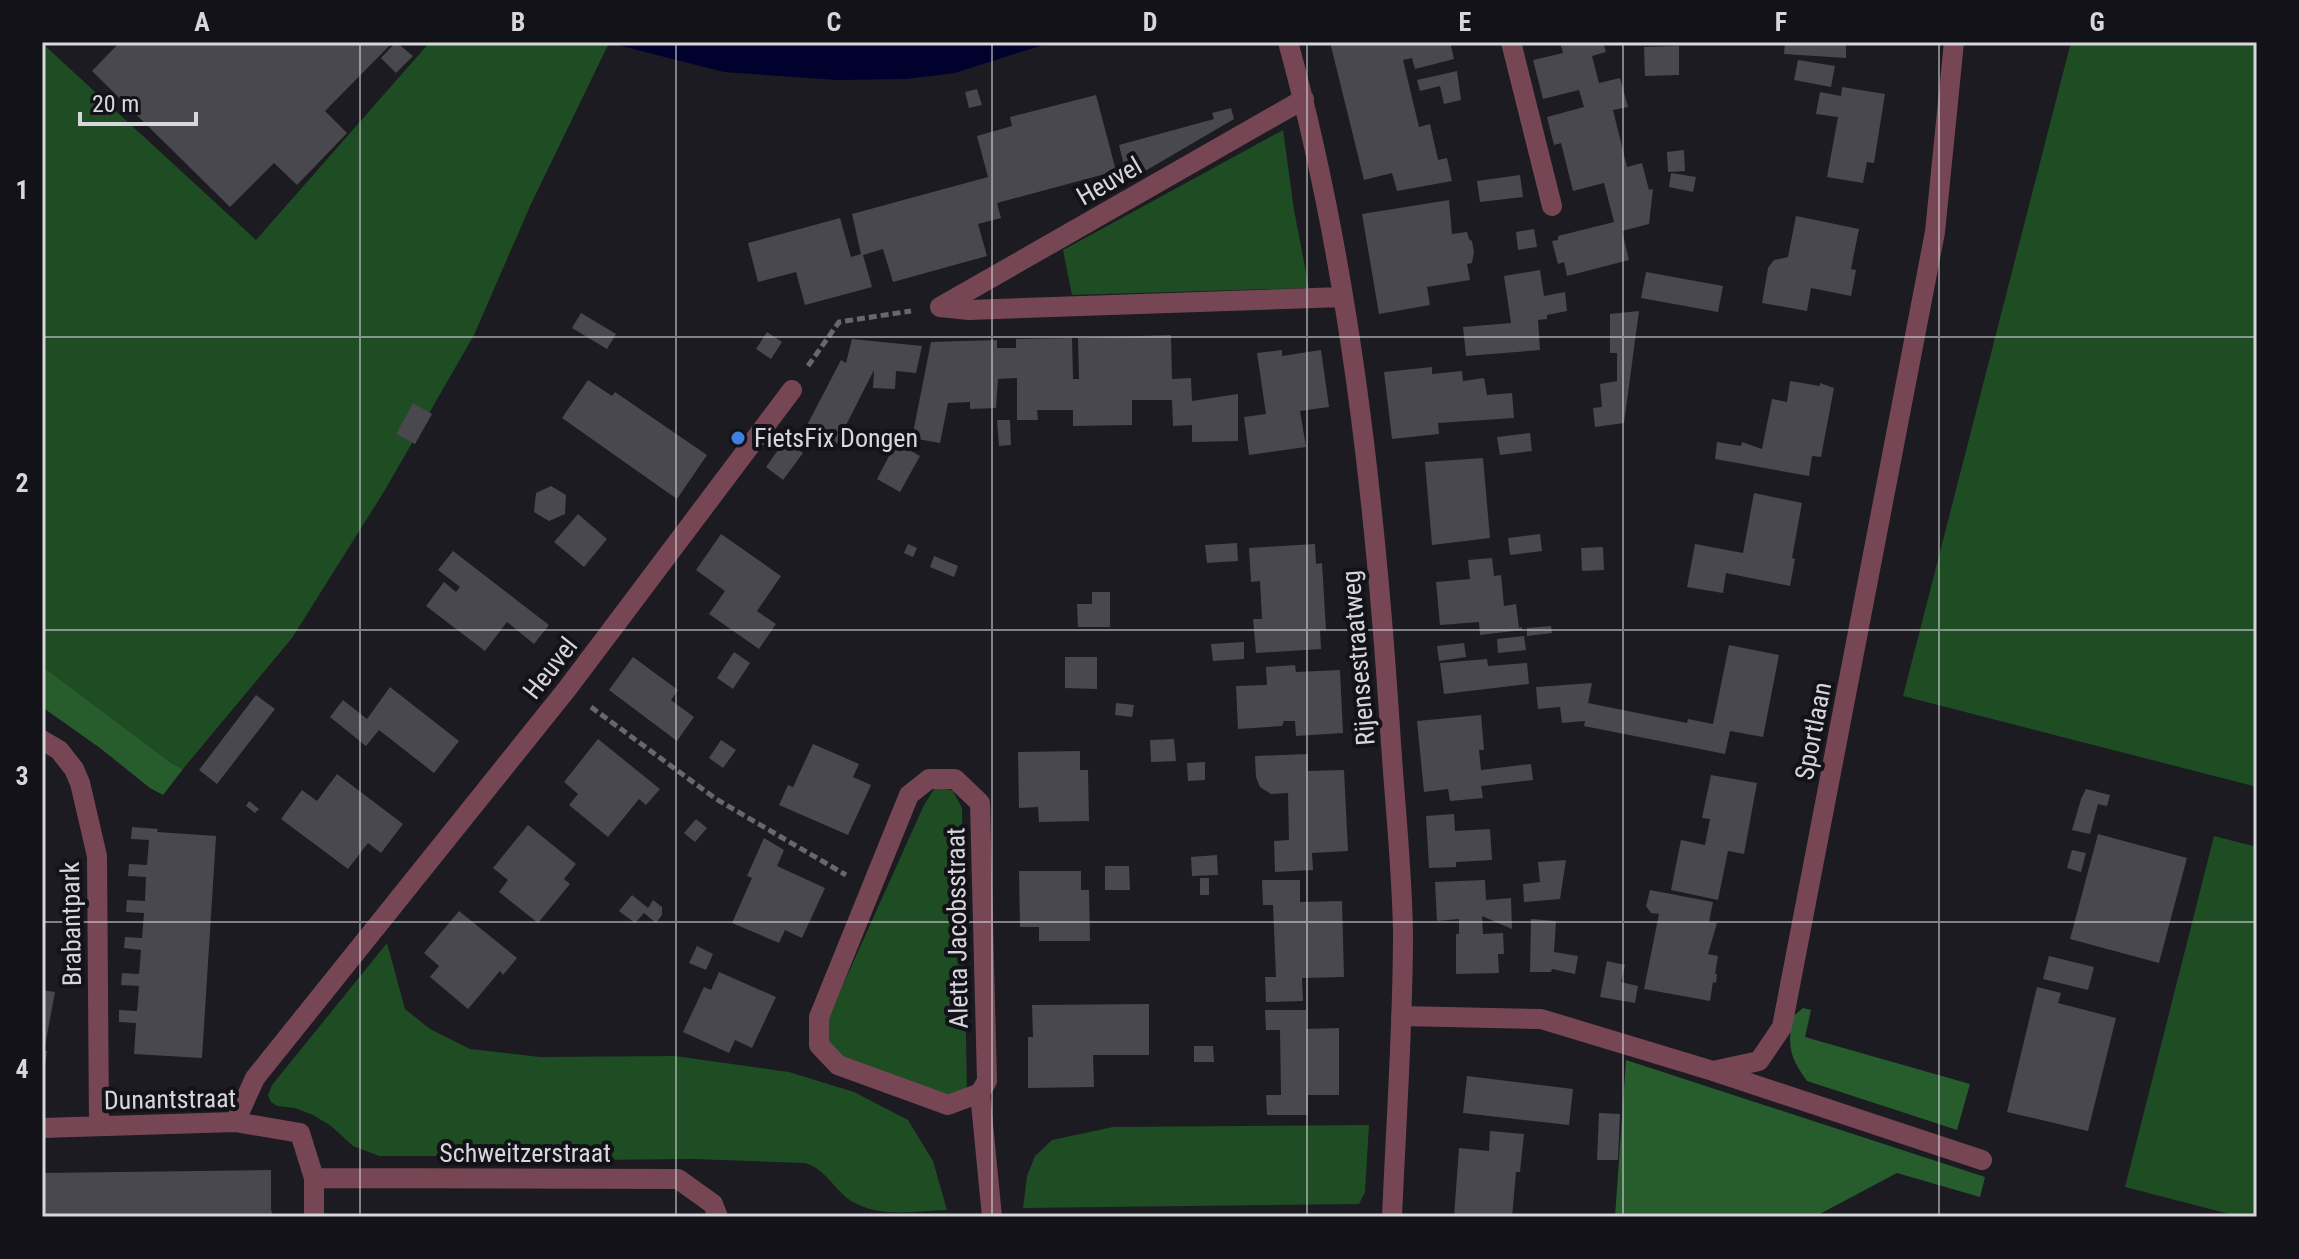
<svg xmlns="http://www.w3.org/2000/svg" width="2299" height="1259" font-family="'Roboto Condensed',sans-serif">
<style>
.green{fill:#1e4c23}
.forest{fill:#275c2d}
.water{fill:#00012d}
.building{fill:#48484e}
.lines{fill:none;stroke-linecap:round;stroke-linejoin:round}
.path{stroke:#67676d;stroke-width:5;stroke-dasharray:8 4;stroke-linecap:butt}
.minor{stroke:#774655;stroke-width:20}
.grid{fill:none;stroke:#d7d7db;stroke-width:2;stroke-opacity:0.55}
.shop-dot{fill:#3f7fe0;stroke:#121218;stroke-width:3}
.labels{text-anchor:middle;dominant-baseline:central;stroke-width:8;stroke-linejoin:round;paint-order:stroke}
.street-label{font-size:26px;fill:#d7d7db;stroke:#121218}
.poi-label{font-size:26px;fill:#d7d7db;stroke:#121218;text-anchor:start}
.neatline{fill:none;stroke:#d7d7db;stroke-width:3}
.grid-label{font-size:26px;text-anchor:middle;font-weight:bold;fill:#d7d7db}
</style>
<rect width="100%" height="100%" fill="#1b1b21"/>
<path class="green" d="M430 42 609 43 531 204 474 335 385 490 292 638 183 769 170 762 42 666V43L256 240Z
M2071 42H2257V787L1903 696Z
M1283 130 1294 210 1309 288 1072 295 1063 250Z
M936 786 953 791 962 808 967 1094 946 1099 837 1055 824 1044 829 1016 924 805Z
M2214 836 2257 847V1217H2241L2125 1187Z
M387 943 405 1009 430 1029 470 1049 540 1057 675 1056 789 1072 854 1092 908 1120 933 1161 947 1210C917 1211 880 1218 853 1202 835 1192 825 1167 804 1163L692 1159 590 1160 546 1156H379L353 1146 331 1126 313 1115 295 1108 277 1106 271 1102 268 1095 272 1085Z
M1369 1125 1365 1192 1359 1204 1023 1208 1027 1176 1035 1156 1052 1140 1113 1127Z"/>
<path class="forest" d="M42 666 170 762 183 769 163 795 150 788 100 748 42 707Z
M1803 1008 1811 1010 1805 1037 1970 1084 1957 1130 1807 1081C1789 1056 1788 1047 1792 1017Z
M1626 1060 1985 1177 1980 1197 1897 1173 1814 1217H1615Z"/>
<path class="water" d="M606 42H1052L955 73 906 79 836 80 724 72Z"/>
<path class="building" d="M120 42H393L325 111 347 133 297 185 274 163 230 207 92 71Z
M396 42 413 56 396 73 381 58Z
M1330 42H1450L1454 59 1415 69 1412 58 1403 60 1419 127 1430 124 1438 160 1447 158 1452 181 1397 191 1392 173 1364 180Z
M1560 42H1603L1606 52 1592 56 1599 83 1620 78 1628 107 1613 110 1627 167 1642 163 1649 190 1653 189 1649 224 1622 231 1629 260 1567 276 1564 262 1558 264 1552 241 1558 240V236L1614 222 1604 183 1573 191 1561 143 1554 145 1547 117 1584 107 1579 90 1543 99 1533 60 1563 53Z
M1785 42H1846V58L1784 54Z
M1679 46V75L1645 76 1644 47Z
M1798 60 1835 66 1831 87 1794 80Z
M1457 71 1461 100 1444 104 1440 86 1420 91 1417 80Z
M1842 87 1885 94 1874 163 1867 162 1863 183 1827 177 1838 117 1816 114 1820 92 1841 96Z
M977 89 982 105 969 108 965 92Z
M1096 95 1116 171 997 203 1001 218 978 224 987 256 893 282 883 249 863 255 872 287 805 305 796 272 758 282 748 243 840 218 851 257 861 254 852 214 988 177 977 136 1012 126 1010 117Z
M1231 108 1234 119 1128 181 1119 145 1214 119 1212 113Z
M1684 150 1685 171 1668 172 1667 152Z
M1671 173 1696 177 1693 192 1669 187Z
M1520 175 1523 197 1480 202 1477 181Z
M1449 200 1452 234 1467 232 1469 239 1472 241 1474 252 1472 263 1467 264 1470 280 1427 287 1430 305 1379 314 1362 214Z
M1796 216 1859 229 1851 269 1856 270 1851 296 1811 288 1807 311 1762 303 1768 268 1774 260 1788 257Z
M1534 229 1537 247 1518 250 1516 232Z
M1540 270 1544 296 1565 292 1567 311 1547 315V319L1538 320 1540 350 1466 356 1463 327 1511 323 1504 276Z
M1646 272 1723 286 1718 312 1641 298Z
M1639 311 1624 423 1595 427 1593 408 1602 407 1600 384 1617 381V353H1610V314Z
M581 313 616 334 607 349 572 328Z
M767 332 782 342 771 359 756 349Z
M1171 335 1172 379 1191 378 1192 401 1238 394V441L1192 442V425L1173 426 1172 400H1132V425L1073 426V410H1037L1038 420H1017V378L998 379 996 408 970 409V402L948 403 940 443 912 438 931 342 997 340V348H1016V339L1072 338 1073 379H1079L1078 338Z
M852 339 922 346 916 373 896 371 895 389 873 388 874 370 836 445 805 429 841 360 846 363Z
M1282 350V356L1321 350 1329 407 1300 411 1306 447 1249 455 1244 417 1266 414 1257 353Z
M1432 367V374L1462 371 1463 381 1484 378 1487 395 1512 393 1514 418 1438 423 1439 434 1392 439 1384 372Z
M588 380 612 396 615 392 707 455 677 499 562 418Z
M1790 381 1820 386V383L1834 388 1821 457 1812 456 1809 476 1715 459 1717 442 1741 446 1742 442 1762 449 1772 399 1787 402Z
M413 403 432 414 415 444 396 434Z
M997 420H1010L1011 445 999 446Z
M1530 433 1532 451 1500 455 1497 437Z
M785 440 803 453 783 480 766 467Z
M896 443 920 456 900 492 877 479Z
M1483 458 1490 538 1432 545 1425 462Z
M551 486 566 495 565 514 549 521 534 512 536 493Z
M1754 493 1802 503 1792 558 1795 559 1790 586 1726 573 1723 593 1687 587 1695 544 1743 553Z
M578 514 607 539 584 567 554 542Z
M721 534 781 576 757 611 776 624 759 649 709 614 725 591 696 570Z
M1540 534 1542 551 1510 555 1508 538Z
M1237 543 1238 561 1207 563 1205 545Z
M908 544 917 548 913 557 904 553Z
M1315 544 1316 564 1322 563 1326 630H1320L1321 649 1256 653 1253 619H1262L1260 581 1251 582 1249 548Z
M1603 547 1604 570 1582 571 1581 548Z
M453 551 549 625 534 644 507 622 485 651 426 606 444 582 456 592 460 587 438 570Z
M934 556 958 566 954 577 930 567Z
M1492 558 1494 576 1501 575 1504 606 1516 604 1519 628 1522 627V630L1480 635 1479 622 1440 625 1436 582 1470 579 1468 560Z
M1092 592H1110V627H1078L1077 604H1092Z
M1551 626 1552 633 1527 636V628Z
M1524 636 1526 650 1498 653 1497 639Z
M1244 642V659L1213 661 1211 644Z
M1464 643 1466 657 1439 661 1437 646Z
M1729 645 1779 655 1763 737 1730 731 1725 754 1584 726 1585 721 1562 723 1560 707 1538 709 1536 687 1592 683 1588 703 1687 723 1688 719 1713 724Z
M734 652 750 663 733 689 717 678Z
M633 657 678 690 671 700 694 717 677 741 609 690Z
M1065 657H1097V689L1065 688Z
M1487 659 1488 666 1527 663 1529 684 1444 694 1440 663Z
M1295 665 1296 672 1340 670 1343 733 1296 736 1295 721H1284L1282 726 1238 729 1236 686 1267 685 1266 667Z
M390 687 459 741 434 773 379 730 366 746 330 717 343 700 367 719Z
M256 695 275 709 217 784 199 770Z
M1116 703 1134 705 1132 717 1115 715Z
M1481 715 1484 750H1479L1481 770 1531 764 1533 780 1481 786 1483 798 1450 801 1448 789 1424 792 1417 721Z
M598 739 660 789 646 805 639 799 608 837 569 805 578 794 564 782Z
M1174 739 1176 761 1151 762 1150 740Z
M721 740 736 750 723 768 709 758Z
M813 744 859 764 853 777 871 785 848 835 779 805 788 785 793 787Z
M1080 751V770H1088L1089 821 1039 822 1038 807 1019 808 1018 752Z
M1308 754V771L1344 770 1348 851 1312 853 1313 870 1275 872 1274 841 1289 840 1288 793 1271 794 1260 787 1256 777 1255 756Z
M1205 762V780L1188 781 1187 763Z
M337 774 403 824 381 853 368 843 348 869 281 819 302 790 317 801Z
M1711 775 1757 783 1744 854 1728 851 1718 900 1671 890 1681 840 1705 845 1710 819 1702 818Z
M2086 789 2110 795 2107 806 2098 804 2090 834 2072 830 2081 799Z
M249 801 259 809 255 813 246 806Z
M1454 814 1455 831 1490 829 1492 860 1456 862V867L1429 868 1426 816Z
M696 819 707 828 695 842 684 833Z
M528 825 576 864 564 879 570 884 538 923 499 892 508 880 493 868Z
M132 827 158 829 157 832 216 836 202 1058 134 1054 136 1023 119 1022V1010L137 1011 139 986 121 985 122 973 139 974 141 950 124 948 125 937 142 938 144 913 126 912 127 900 145 901 146 877 128 876 129 864 147 865 149 840 131 839Z
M2098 834 2187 858 2159 963 2070 939Z
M764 838 784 850 777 866 825 888 802 938 785 930 779 943 732 923 752 878 747 876Z
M2072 850 2086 853 2081 872 2067 868Z
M1217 855 1218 875 1192 876 1191 857Z
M1566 860 1560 899 1524 902 1523 884 1540 882 1538 862Z
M1105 866H1129L1130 890H1105Z
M1019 871H1081V890H1089L1090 941H1039V927H1020Z
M1200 878H1209V895H1200Z
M1262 880H1300V902L1342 901 1344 977 1302 978 1303 1001 1266 1002 1265 977H1276L1273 905H1263Z
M1485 880 1486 900 1511 898 1512 929 1482 916 1483 934 1503 933 1504 954H1498L1499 973 1456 974V934H1459V919L1437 921 1435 882Z
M1650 890 1713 902 1709 922 1717 923 1708 954 1718 956 1715 974H1717L1716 983 1713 982 1710 1001 1644 989 1659 914 1651 913 1646 906Z
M632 895 648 908 653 900 662 907V915L656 923 644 913 635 923 619 911Z
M459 911 517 958 503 975 500 971 468 1009 430 977 439 966 424 953Z
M1531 919 1556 921 1554 952 1578 956 1575 974 1552 969 1551 972H1530Z
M697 946 713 954 706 970 689 963Z
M2049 956 2094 967 2088 990 2043 979Z
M1607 961 1625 965 1621 982 1638 986 1635 1003 1600 997Z
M719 972 776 997 752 1048 735 1040 729 1053 683 1032 704 987 711 990Z
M2037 987 2061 993 2058 1003 2116 1018 2088 1131 2007 1112Z
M42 990 55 992 44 1051H47L44 1073Z
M1149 1004V1055H1093L1094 1087 1028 1088V1037H1033L1032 1005Z
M1265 1010H1306V1029L1339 1028V1095H1308V1115H1267L1266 1095H1281L1280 1030H1266Z
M1194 1046H1213L1214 1062H1194Z
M1467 1076 1573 1089 1569 1125 1463 1113Z
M1599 1113 1620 1114 1618 1160H1597Z
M1490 1131 1524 1134 1520 1172H1516L1512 1217 1454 1216 1459 1148 1489 1151Z
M271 1170V1209L273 1217H42V1173Z"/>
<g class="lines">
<path class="path" d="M808 366 839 322 911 311
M591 707 716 799 846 875"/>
<path class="minor" d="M1288 42C1349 263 1375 500 1390 728 1394 796 1402 865 1403 933 1403 1028 1396 1123 1392 1217
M1511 42 1552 206
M940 307 1304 99
M940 307 969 310 1342 297
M42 740 59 750 74 769 80 783 97 856 99 1125
M929 779H955L980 803 987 1081 980 1093 948 1105 838 1065 819 1045V1017L909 795Z
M1401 1016 1541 1019 1713 1071 1759 1061 1782 1027 1935 232 1954 42
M1713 1071 1982 1160
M980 1093 992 1217
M235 1122 255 1078 567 689 792 390
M42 1128 235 1122 300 1133 314 1178V1217
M314 1178 678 1179 713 1204 718 1217"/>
</g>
<path class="grid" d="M360 42V1217M676 42V1217M992 42V1217M1307 42V1217M1623 42V1217M1939 42V1217M42 337H2257M42 630H2257M42 922H2257"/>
<circle class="shop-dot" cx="738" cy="438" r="8"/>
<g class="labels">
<g class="street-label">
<text transform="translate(1109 181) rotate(-30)">Heuvel</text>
<text transform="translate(1358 658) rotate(-95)">Rijensestraatweg</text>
<text transform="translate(550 668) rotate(-52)">Heuvel</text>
<text transform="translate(1813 731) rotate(-79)">Sportlaan</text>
<text transform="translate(71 924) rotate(-91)">Brabantpark</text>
<text transform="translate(957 928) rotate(-91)">Aletta Jacobsstraat</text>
<text transform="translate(170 1099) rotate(-1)">Dunantstraat</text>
<text x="525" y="1153">Schweitzerstraat</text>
</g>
<g class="poi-label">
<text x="754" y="438">FietsFix Dongen</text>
</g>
</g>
<rect width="2299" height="1259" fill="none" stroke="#121218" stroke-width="88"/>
<path d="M80 112v12h116v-12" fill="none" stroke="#d7d7db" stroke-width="4"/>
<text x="92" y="112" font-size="24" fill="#d7d7db" stroke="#121218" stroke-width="6" paint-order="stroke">20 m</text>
<rect x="44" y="44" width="2211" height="1171" class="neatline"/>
<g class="grid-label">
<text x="202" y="31">A</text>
<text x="518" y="31">B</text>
<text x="834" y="31">C</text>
<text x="1150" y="31">D</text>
<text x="1465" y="31">E</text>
<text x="1781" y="31">F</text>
<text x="2097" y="31">G</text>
<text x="22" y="199">1</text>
<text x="22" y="492">2</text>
<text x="22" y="785">3</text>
<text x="22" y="1078">4</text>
</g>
</svg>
